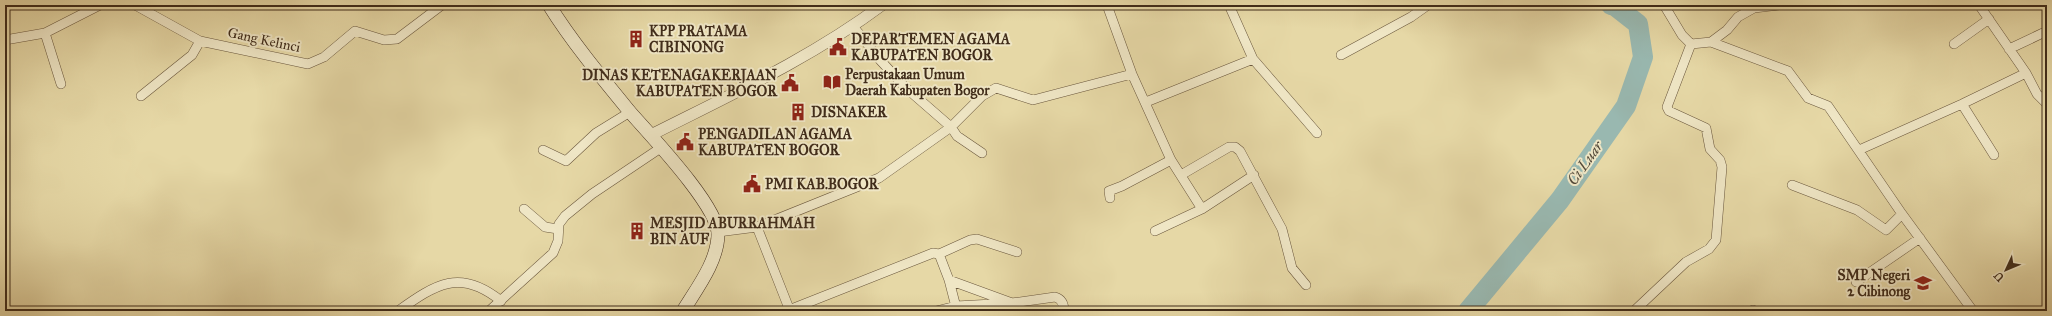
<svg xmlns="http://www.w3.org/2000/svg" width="2052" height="316" font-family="'IM FELL Great Primer',serif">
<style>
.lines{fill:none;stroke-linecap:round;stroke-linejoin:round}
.river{stroke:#99b8b0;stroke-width:20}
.minor-casing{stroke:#6a573d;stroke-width:10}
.tertiary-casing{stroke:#6a573d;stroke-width:12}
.secondary-casing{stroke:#402c1a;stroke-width:14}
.minor{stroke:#efe6c5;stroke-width:9}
.tertiary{stroke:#efe6c5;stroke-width:11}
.secondary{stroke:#efe6c5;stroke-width:13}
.labels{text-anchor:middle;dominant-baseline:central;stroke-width:4;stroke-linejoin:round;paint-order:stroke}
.poi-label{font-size:14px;font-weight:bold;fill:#402c1a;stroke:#efe6c5;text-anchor:start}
.street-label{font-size:14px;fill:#402c1a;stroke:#efe6c5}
.water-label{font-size:15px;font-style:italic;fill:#524838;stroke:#efe6c5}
</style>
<rect width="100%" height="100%" fill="#e6d8a6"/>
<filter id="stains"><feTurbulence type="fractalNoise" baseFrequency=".005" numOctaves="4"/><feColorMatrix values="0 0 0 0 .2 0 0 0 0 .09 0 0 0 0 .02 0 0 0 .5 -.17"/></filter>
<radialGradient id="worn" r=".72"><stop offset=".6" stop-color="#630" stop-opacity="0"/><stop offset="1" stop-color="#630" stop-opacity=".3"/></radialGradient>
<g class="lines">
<path class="river" d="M1468 311 1560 200 1626 106 1643 57 1638 24 1615 6 1611 5"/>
<g class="minor-casing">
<path id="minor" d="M135 5 200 41 308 64 324 57 355 31 384 40 397 39 442 5
M1107 5 1132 74 1171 160 1202 209
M1229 5 1253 59
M1664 5 1682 35 1691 44
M1979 5 2026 73 2037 94 2047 104
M853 26 880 60 905 87 951 127 957 136 982 153
M45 33 61 84
M5 40 45 33 100 5
M1711 42 1788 71 1808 98 1828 106 1902 214 1973 311
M1954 44 1989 19
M2009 49 2047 31
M1341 55 1411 17 1428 5
M141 96 192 55 200 41
M1146 102 1253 59 1317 133
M1962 104 1994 155
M543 150 566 161 596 133 630 112
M1859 150 1962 104 2026 73
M1181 175 1229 147H1235L1240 151 1282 229 1292 268 1306 285
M1792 185 1857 210 1886 230 1902 214
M1110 198 1109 191 1122 186 1171 160
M524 209 545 227 558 229
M757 227 790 311
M1155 231 1202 209 1254 175
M718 232 757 227 879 178 951 127 982 96 996 88 1033 100 1132 74
M939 254 970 240 977 239 1017 252
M949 280 957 311
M1856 282 1920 238
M789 310 933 253 939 254 949 280 1012 303
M1753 310 1754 311
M398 311C436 284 460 268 501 301
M489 311 553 253 558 241 559 224 565 216 592 194 662 147
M936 311 956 306 1012 303 1055 297C1062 299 1064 304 1064 311
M1634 311 1686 262 1709 249 1716 240 1722 167 1720 160 1710 149 1706 128 1669 111 1667 107 1691 44 1711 42 1727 30 1738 17 1754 8 1779 5"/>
</g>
<g class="tertiary-casing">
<path id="tertiary" d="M651 135C730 95 811 58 882 5"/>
</g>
<g class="secondary-casing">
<path id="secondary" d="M549 5C572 42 602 78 630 112 650 135 718 206 718 234 718 261 697 288 683 311"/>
</g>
<use href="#minor" class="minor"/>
<use href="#tertiary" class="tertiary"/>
<use href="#secondary" class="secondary"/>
</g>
<defs>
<g id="building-bare" transform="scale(1.38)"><path d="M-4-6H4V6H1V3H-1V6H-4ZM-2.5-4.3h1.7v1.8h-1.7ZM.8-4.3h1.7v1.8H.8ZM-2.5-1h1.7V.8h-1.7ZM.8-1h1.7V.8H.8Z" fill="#8f2418" stroke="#efe6c5" stroke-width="2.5" paint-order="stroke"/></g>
<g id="civic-bare" transform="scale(1.38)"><path d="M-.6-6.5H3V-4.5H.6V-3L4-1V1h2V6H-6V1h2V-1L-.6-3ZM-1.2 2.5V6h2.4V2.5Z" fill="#8f2418" stroke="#efe6c5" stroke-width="2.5" paint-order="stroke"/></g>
<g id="library-bare" transform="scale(1.38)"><path d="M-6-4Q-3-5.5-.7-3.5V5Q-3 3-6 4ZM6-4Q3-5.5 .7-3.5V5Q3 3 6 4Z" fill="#8f2418" stroke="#efe6c5" stroke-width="2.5" paint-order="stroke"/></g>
<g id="school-bare" transform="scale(1.38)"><path d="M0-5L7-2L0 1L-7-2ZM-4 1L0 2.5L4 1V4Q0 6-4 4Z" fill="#8f2418" stroke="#efe6c5" stroke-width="2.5" paint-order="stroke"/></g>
</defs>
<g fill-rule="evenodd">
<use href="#building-bare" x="636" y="39"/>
<use href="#civic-bare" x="838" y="47"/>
<use href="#library-bare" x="832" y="82"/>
<use href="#civic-bare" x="790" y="83"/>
<use href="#building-bare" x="798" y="112"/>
<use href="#civic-bare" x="685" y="142"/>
<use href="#civic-bare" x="752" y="184"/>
<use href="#building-bare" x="637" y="231"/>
<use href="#school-bare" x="1923" y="283"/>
</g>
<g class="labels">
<g class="poi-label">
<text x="649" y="31">KPP PRATAMA<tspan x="649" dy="16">CIBINONG</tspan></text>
<text x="851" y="39">DEPARTEMEN AGAMA<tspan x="851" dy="16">KABUPATEN BOGOR</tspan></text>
<text x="845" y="74">Perpustakaan Umum<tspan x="845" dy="16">Daerah Kabupaten Bogor</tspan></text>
<text x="777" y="75" text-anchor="end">DINAS KETENAGAKERJAAN<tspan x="777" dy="16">KABUPATEN BOGOR</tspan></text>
<text x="811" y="112">DISNAKER</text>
<text x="698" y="134">PENGADILAN AGAMA<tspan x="698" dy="16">KABUPATEN BOGOR</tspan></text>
<text x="765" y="184">PMI KAB.BOGOR</text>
<text x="650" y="223">MESJID ABURRAHMAH<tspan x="650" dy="16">BIN AUF</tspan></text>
<text x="1910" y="275" text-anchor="end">SMP Negeri<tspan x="1910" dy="16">2 Cibinong</tspan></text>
</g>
<g class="street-label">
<text transform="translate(264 40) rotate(12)">Gang Kelinci</text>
</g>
<g class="water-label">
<text transform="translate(1585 163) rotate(-55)">Ci Luar</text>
</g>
</g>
<rect width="2052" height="316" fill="none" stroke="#e6d8a6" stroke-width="20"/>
<rect x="6" y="6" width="2040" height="304" fill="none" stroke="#402c1a" stroke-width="2"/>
<rect x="10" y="10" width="2032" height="296" fill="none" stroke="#402c1a"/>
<g transform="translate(2006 270) rotate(226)" stroke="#efe6c5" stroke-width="3" paint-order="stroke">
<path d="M0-3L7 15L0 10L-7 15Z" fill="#402c1a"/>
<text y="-6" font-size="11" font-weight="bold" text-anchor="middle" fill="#402c1a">U</text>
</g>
<rect width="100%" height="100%" filter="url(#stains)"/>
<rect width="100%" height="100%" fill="url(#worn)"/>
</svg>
